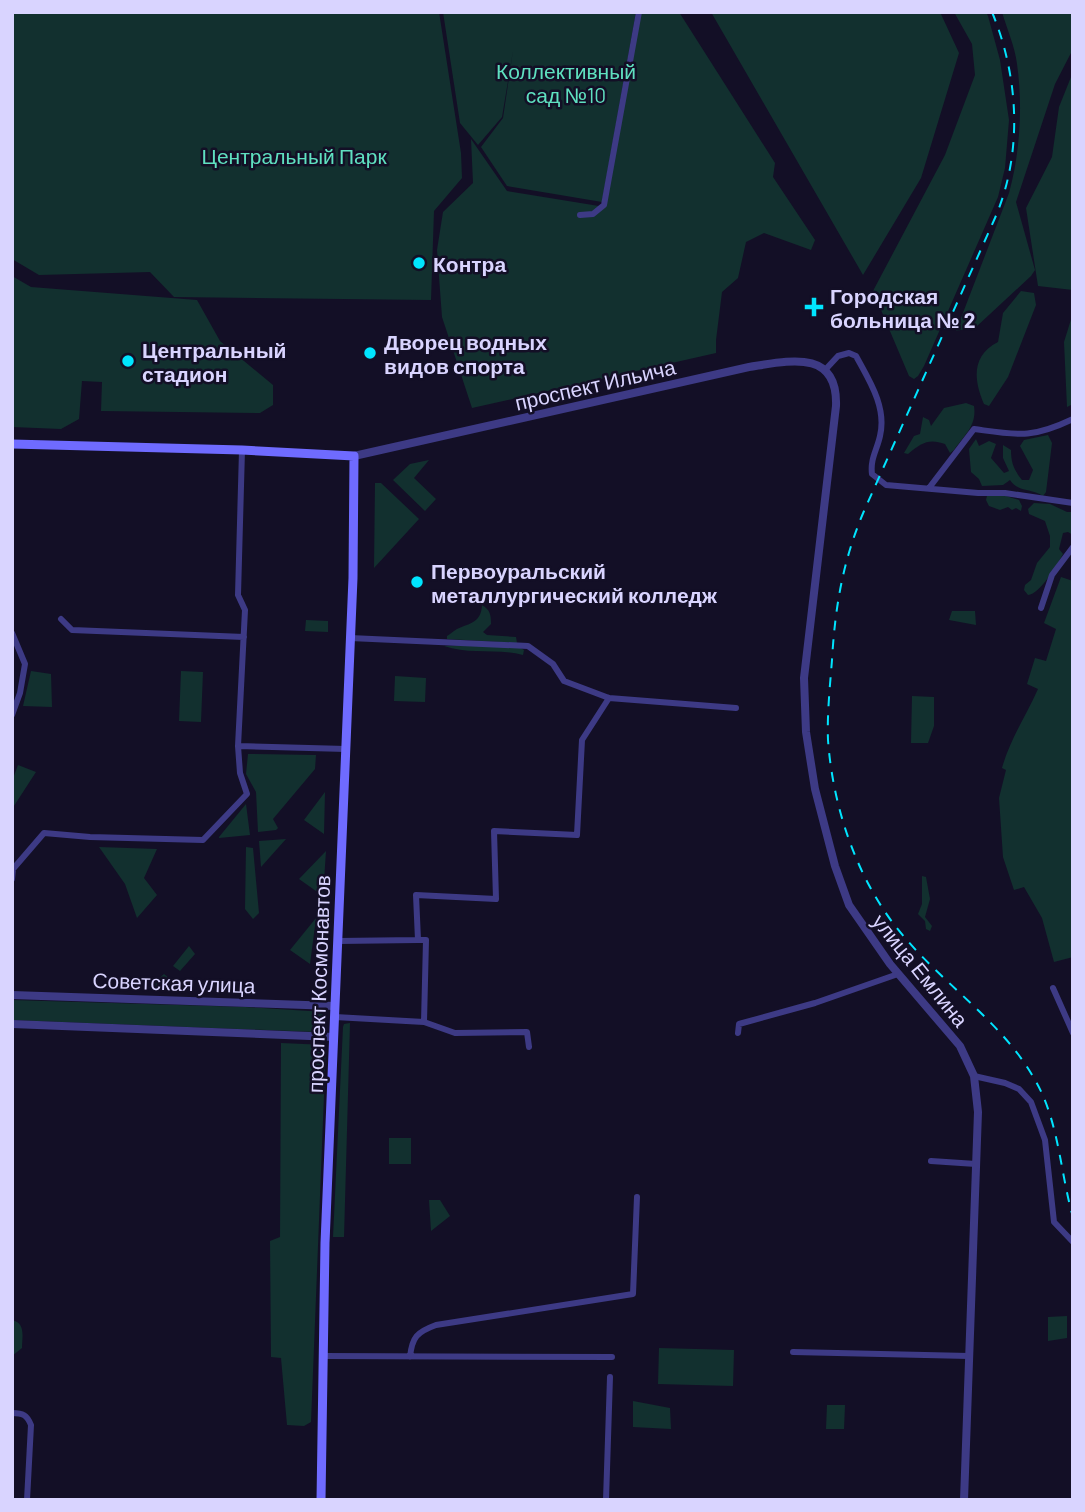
<svg xmlns="http://www.w3.org/2000/svg" width="1085" height="1512" font-family="Barlow,sans-serif">
<style>
.green{fill:#12302f}
.lines{fill:none;stroke-linecap:round;stroke-linejoin:round}
.minor{stroke:#3d3a85;stroke-width:6}
.tertiary{stroke:#3d3a85;stroke-width:8}
.secondary{stroke:#6f6bff;stroke-width:9}
.rail{stroke:#00e5ff;stroke-width:2;stroke-dasharray:10 9;stroke-linecap:butt}
.poi-dot{fill:#00e5ff;stroke:#130f26;stroke-width:2.5}
.labels{text-anchor:middle;dominant-baseline:central;stroke-width:5;stroke-linejoin:round;paint-order:stroke}
.park-label{font-size:21px;fill:#5fe0c0;stroke:#130f26}
.poi-label{font-size:21px;font-weight:bold;fill:#d9d4ff;stroke:#130f26;text-anchor:start}
.street-label{font-size:21px;fill:#d9d4ff;stroke:#130f26}
</style>
<rect width="100%" height="100%" fill="#130f26"/>
<path class="green" d="M12 12H439L461 153 462 178 434 211 431 300 174 297 150 272 39 275 12 259Z
M443 12H636L602 202 507 186 481 147 503 118 513 51 502 117 478 145 460 123Z
M641 12H679L775 163 773 177 815 240 811 250 764 233 746 242 738 278 722 292 716 340V353L472 408 442 317 437 250 443 212 473 183 471 139 507 191 605 207Z
M711 12H940L959 53 921 178 863 275Z
M954 12H986L988 16 1000 60 1009 120 1005 168 998 197 924 366 918 376 914 379 909 376 873 291 945 155 975 75 972 44Z
M1002 12H1073V49L1055 84 1016 202 1035 270 1031 276 976 327 956 331 1009 193C1020 153 1023 106 1017 64 1015 47 1007 29 1002 12Z
M1073 72V290L1038 286 1026 208 1052 157 1059 107Z
M12 276 31 287 197 300 220 341 273 385V405L260 413 101 411 102 382 82 381 79 419 61 429 12 427Z
M1021 291 1034 293 1036 305 1008 377 989 406 984 404C973 379 972 355 998 342L1003 313Z
M1073 313V404L1067 407 1064 342Z
M966 403 974 406C977 426 964 435 954 450L950 453 945 444C929 438 921 443 908 454L904 453 914 436 920 434 923 417 929 420 931 426 944 408Z
M1048 435 1052 443 1046 492 1043 496C1031 488 1019 493 1010 480L1003 485 982 486 979 479 971 472 969 449 976 439 979 446 989 441 996 444 991 458 1004 473 1009 471 1003 458V445L1011 450C1011 463 1014 470 1022 480H1029L1033 470 1020 446 1024 440Z
M429 460 414 478 436 499 425 511 393 480 410 464Z
M375 483H381L419 519 374 568Z
M987 496H1006L1019 500 1022 506 1021 511 1016 508 1012 510 1008 507 1000 510 989 506 986 500Z
M1034 503 1050 504 1067 512H1073V535L1068 532 1063 533 1059 549 1063 554C1057 565 1040 594 1028 595L1024 590 1025 585 1031 580 1037 563 1050 547V536L1045 521 1029 514 1028 509Z
M1061 577 1073 581V957L1054 962 1042 918 1024 887 1014 890 1003 857 999 798 1006 770 1002 768C1010 739 1026 716 1038 689L1027 684 1035 658 1046 661 1056 629 1044 623Z
M482 605C490 610 491 614 491 624L483 632 487 635 516 637 517 643 447 639V636C451 634 453 631 457 629 470 623 481 623 482 605Z
M952 611H975L976 625 949 620Z
M306 620 328 621V632L305 631Z
M466 645 519 647 524 650 523 655C497 648 469 655 444 646Z
M31 671 51 674 52 707 23 706Z
M181 671 203 672 201 722 179 721Z
M395 676 426 678 425 702 394 701Z
M912 696 934 697V726L928 743H911Z
M248 754 316 755 315 769 273 819 278 828 276 830 258 832 256 792 246 774Z
M18 765 36 772 12 809V781Z
M325 792 324 834 304 820Z
M246 804 250 835 219 838V837Z
M286 839 261 867 259 841Z
M99 847 157 849 144 878 157 895 137 918 125 884Z
M246 847 253 848 259 913 253 919 245 909Z
M326 851 323 896 299 879Z
M922 876 926 877 930 899 925 917 932 926 930 931 926 929 925 921 918 914 922 904Z
M316 918 310 964 290 950Z
M189 946 195 954 180 971 173 966Z
M164 974 181 988H148Z
M12 1000 245 1007 325 1012 327 1022 326 1029 316 1032 12 1020Z
M350 1023 344 1237H333L343 1027 344 1024Z
M281 1043 326 1045 311 1422 304 1426 287 1425 281 1358 271 1357 270 1241 280 1237Z
M389 1138H411V1164H389Z
M429 1200H440L450 1216 431 1231Z
M1067 1316V1338L1048 1341V1317Z
M12 1320C26 1323 22 1337 22 1348L12 1356Z
M659 1348 734 1350 733 1386 658 1384Z
M633 1401 670 1408 671 1429 633 1427Z
M827 1405H845L844 1429H826Z"/>
<g class="lines">
<path class="minor" d="M580 215 593 214 604 205 639 12
M825 370 838 356 849 353 856 356C869 380 887 407 880 436 877 450 870 459 872 474L886 485 978 493H1005L1073 503
M929 488 974 429C1018 435 1031 439 1073 419
M1041 608 1052 575 1073 547
M61 619 72 630 244 637
M12 633 25 664 20 693 12 715
M350 638 528 646 553 664 564 681 609 698 736 708
M238 746 346 749
M12 879 13 869 44 833 90 837 203 840 247 794 240 773 238 746 245 610 238 595 242 450
M418 940H426L424 1022
M338 941 418 940 416 895 496 899 494 831 577 835 582 740 609 698
M1053 988 1073 1033
M335 1017 424 1022 455 1033 527 1032 529 1047
M738 1033 739 1024 815 1003 898 974
M974 1076 1005 1083 1019 1089 1031 1102 1045 1140 1054 1222 1073 1242
M931 1161 976 1164
M793 1352 969 1356
M323 1356 612 1357
M410 1357C412 1337 417 1332 436 1325L633 1294 637 1197
M12 1413C23 1413 27 1415 31 1425L27 1500
M606 1500 610 1377"/>
<path class="tertiary" d="M354 456 749 367C788 361 838 348 836 406L804 678 806 732 815 789 835 866 849 905 890 964 960 1046 974 1076 978 1112 964 1500
M12 995 335 1006
M12 1024 334 1037"/>
<path class="secondary" d="M12 444 242 450 354 456 353 578 325 1243 321 1500"/>
<path class="rail" d="M992 12C1019 77 1023 153 995 218L864 511C843 560 835 607 832 660 830 686 827 713 828 740 833 810 859 886 906 939 947 987 1004 1024 1035 1080 1059 1121 1060 1172 1073 1217"/>
</g>
<g class="poi-dot">
<circle cx="419" cy="263" r="7"/>
<path d="M810.5 296.5h7v7h7v7h-7v7h-7v-7h-7v-7h7z"/>
<circle cx="370" cy="353" r="7"/>
<circle cx="128" cy="361" r="7"/>
<circle cx="417" cy="582" r="7"/>
</g>
<g class="labels">
<g class="park-label">
<text x="566" y="70">Коллективный<tspan x="566" dy="24">сад №10</tspan></text>
<text x="294" y="155">Центральный Парк</text>
</g>
<g class="poi-label">
<text x="433" y="263">Контра</text>
<text x="830" y="295">Городская<tspan x="830" dy="24">больница № 2</tspan></text>
<text x="384" y="341">Дворец водных<tspan x="384" dy="24">видов спорта</tspan></text>
<text x="142" y="349">Центральный<tspan x="142" dy="24">стадион</tspan></text>
<text x="431" y="570">Первоуральский<tspan x="431" dy="24">металлургический колледж</tspan></text>
</g>
<g class="street-label">
<text transform="translate(595 384) rotate(-13)">проспект Ильича</text>
<text transform="translate(921 970) rotate(51)">улица Емлина</text>
<text transform="translate(174 982) rotate(2)">Советская улица</text>
<text transform="translate(318 984) rotate(-88)">проспект Космонавтов</text>
</g>
</g>
<rect width="1085" height="1512" fill="none" stroke="#d9d4ff" stroke-width="28"/>
</svg>
